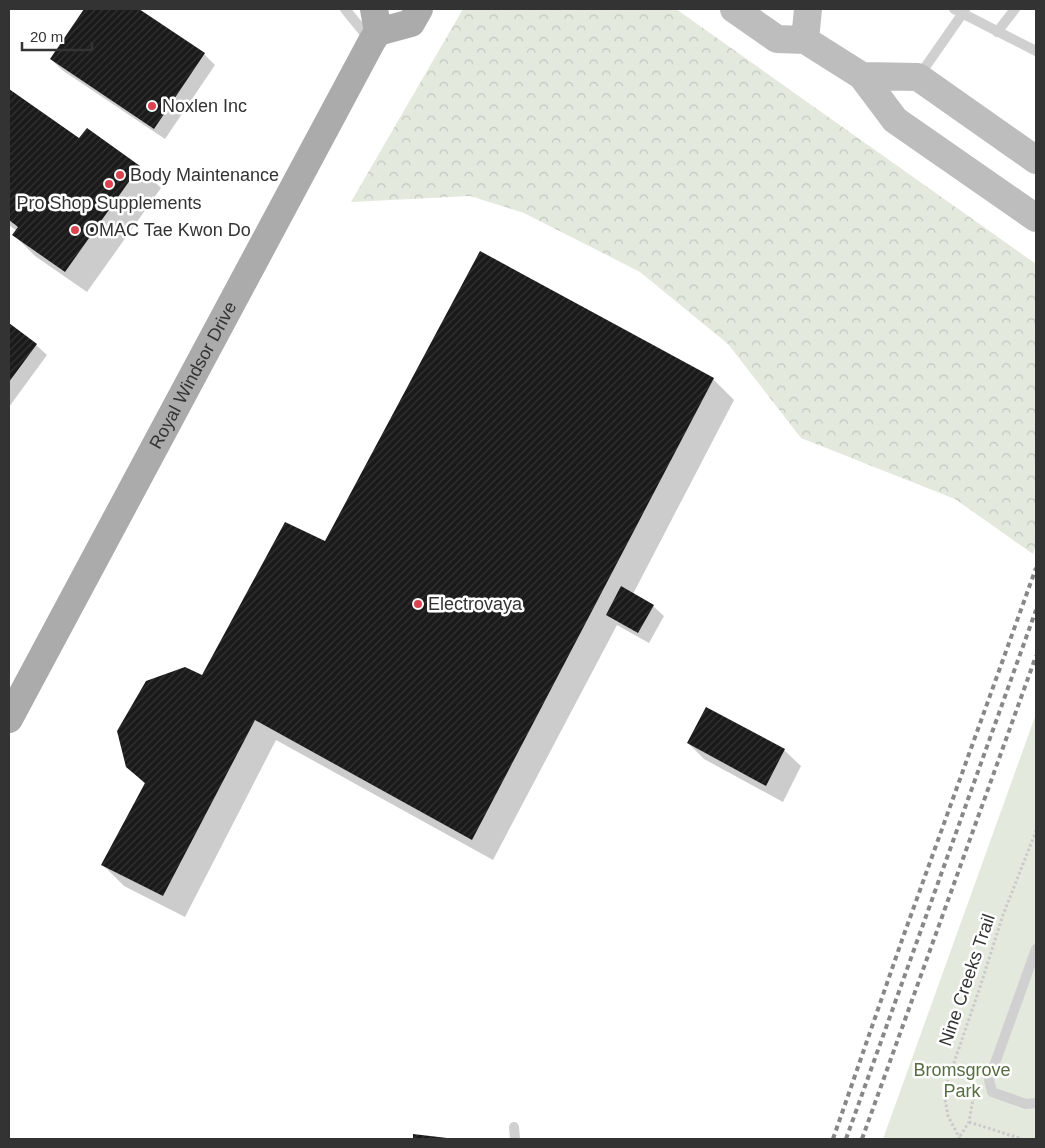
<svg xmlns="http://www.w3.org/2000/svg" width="1045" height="1148" font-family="Arial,sans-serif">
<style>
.forest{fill:url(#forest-crowns)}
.park{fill:#e3e9dd}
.shadow{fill:#0003}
.building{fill:url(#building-hatch)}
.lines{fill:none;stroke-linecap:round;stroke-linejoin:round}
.path{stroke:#cacaca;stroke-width:3;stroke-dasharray:2.5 2.5;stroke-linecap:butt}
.lane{stroke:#d0d0d0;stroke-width:10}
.secondary{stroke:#bdbdbd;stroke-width:28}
.primary{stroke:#ababab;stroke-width:28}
.rail{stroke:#888;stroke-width:4;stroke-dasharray:5 4;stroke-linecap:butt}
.poi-dot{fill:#dc4350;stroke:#fff;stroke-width:2}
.labels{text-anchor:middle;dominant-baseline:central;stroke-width:5;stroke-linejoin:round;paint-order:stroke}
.poi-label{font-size:18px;fill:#333;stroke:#fff;text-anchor:start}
.street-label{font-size:18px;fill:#333;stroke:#fff}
.park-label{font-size:18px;fill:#576d42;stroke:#fff}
</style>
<defs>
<pattern id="forest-crowns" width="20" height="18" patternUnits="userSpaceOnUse" patternTransform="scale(1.25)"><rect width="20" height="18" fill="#e3e9dd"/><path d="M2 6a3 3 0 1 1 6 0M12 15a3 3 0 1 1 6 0" fill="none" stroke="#c3c8be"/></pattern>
<pattern id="building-hatch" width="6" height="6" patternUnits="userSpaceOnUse" patternTransform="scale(1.25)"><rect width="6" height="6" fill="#1a1a1a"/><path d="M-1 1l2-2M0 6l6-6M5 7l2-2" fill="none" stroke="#333"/></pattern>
</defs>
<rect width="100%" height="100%" fill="#fff"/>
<path class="forest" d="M463 9H676L1036 264V544L1033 554 955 499 801 438 728 344 640 272 524 213 470 196 351 202Z"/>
<path class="park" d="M1036 714V1139H883Z"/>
<path class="shadow" d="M85 9H136L204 54 215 65 165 139 62 70 51 59Z
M9 90 80 140 87 130 140 167 161 188 87 292 35 256 14 235 17 231 9 225Z
M9 324 36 345 47 355 9 407Z
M713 379 734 400 633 594 653 606 664 616 649 643 617 625 493 860 276 740 185 917 124 886 103 865 145 784 127 766 203 677 325 543Z
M688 743 784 750 801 766 783 802 704 759Z"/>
<path class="building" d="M84 9H139L205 53 154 129 50 59Z
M9 89 79 138 87 128 140 166 65 272 12 235 18 227 9 220Z
M480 251 714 378 472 840 255 720 163 896 101 865 145 783 126 767 117 731 146 681 185 667 202 675 285 522 325 541Z
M9 323 37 344 9 382Z
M621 586 654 605 638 633 606 615Z
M706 707 785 749 766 786 687 743Z
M413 1134 447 1138 446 1139H413Z"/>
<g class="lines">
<path class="path" d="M969 1122 1022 1139
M960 1136 969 1122 973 1099 978 1098
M960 1139 948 1116 945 1099 948 1080 979 990 1003 915 1036 831"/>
<path class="lane" d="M345 9 371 41
M954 9 1036 51
M997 32 1015 9
M919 76 965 10
M1036 949 989 1080 992 1092 1026 1104 1036 1103
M514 1127 515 1139"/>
<path class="secondary" d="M734 9 777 39 805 40 862 76 895 120 1036 218
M805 40 808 9
M862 76 918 77 1036 160"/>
<g class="primary">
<path d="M374 9 378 32"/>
<path id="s1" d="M9 719 372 41 378 32 411 23 419 9"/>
</g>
<path class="rail" d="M833 1139 902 940 1036 568
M846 1139 1036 610
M862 1139 1036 656"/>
</g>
<g class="poi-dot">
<circle cx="152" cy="106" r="5"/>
<circle cx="120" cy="175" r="5"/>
<circle cx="109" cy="184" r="5"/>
<circle cx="75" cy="230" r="5"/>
<circle cx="418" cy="604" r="5"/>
</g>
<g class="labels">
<g class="poi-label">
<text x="162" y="106">Noxlen Inc</text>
<text x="130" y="175">Body Maintenance</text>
<text x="109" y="203" text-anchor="middle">Pro Shop Supplements</text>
<text x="85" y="230">OMAC Tae Kwon Do</text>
<text x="428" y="604">Electrovaya</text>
</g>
<g class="street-label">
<text stroke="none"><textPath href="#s1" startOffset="390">Royal Windsor Drive</textPath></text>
<text transform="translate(967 980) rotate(-71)">Nine Creeks Trail</text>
</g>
<g class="park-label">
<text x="962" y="1070">Bromsgrove<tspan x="962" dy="21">Park</tspan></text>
</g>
</g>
<rect width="1045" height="1148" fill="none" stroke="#333333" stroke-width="20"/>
<path d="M22 42v8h70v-8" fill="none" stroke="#333333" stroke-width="2.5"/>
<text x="30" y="42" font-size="15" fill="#333333" stroke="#ffffff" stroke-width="4" paint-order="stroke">20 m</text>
</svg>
